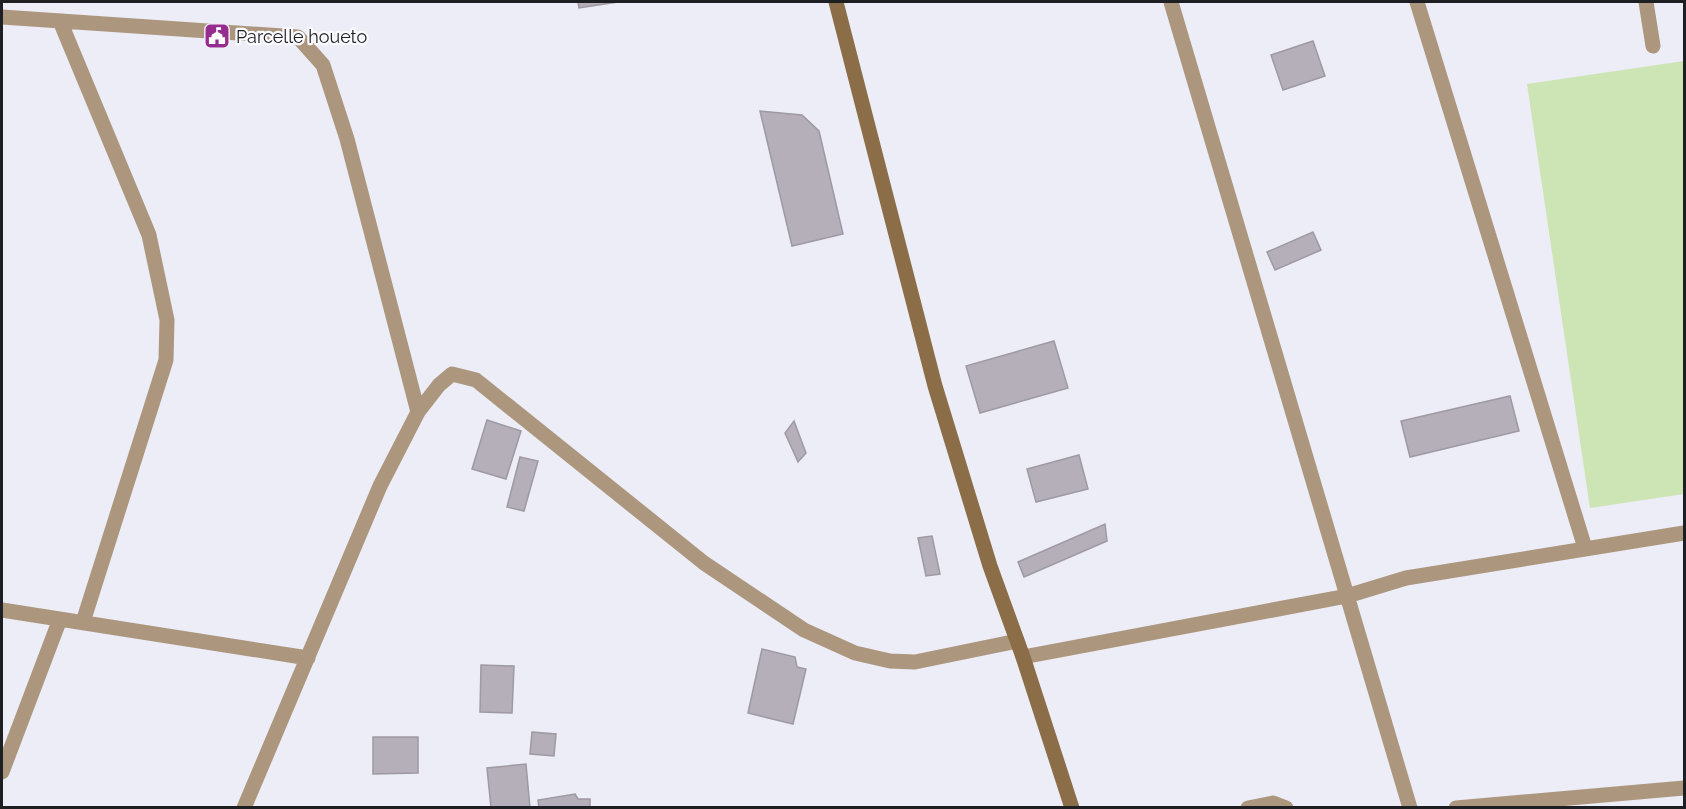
<svg xmlns="http://www.w3.org/2000/svg" width="1686" height="809" font-family="Raleway,sans-serif">
<style>
.green{fill:#cde4b4}
.building{fill:#b4afb8;stroke:#9e99a2;stroke-width:1.5}
.lines{fill:none;stroke-linecap:round;stroke-linejoin:round}
.street{stroke:#ac977e;stroke-width:15}
.secondary{stroke:#8b6e48;stroke-width:15}
.labels{text-anchor:middle;dominant-baseline:central;stroke-width:4.5;stroke-linejoin:round;paint-order:stroke}
.poi-label{font-size:18px;fill:#1e1f22;stroke:#fafaff;text-anchor:start}
</style>
<rect width="100%" height="100%" fill="#ecedf7"/>
<path class="green" d="M1684 61V494L1590 508 1527 84Z"/>
<path class="building" d="M578 2H618L579 8Z
M1313 41 1325 76 1283 90 1271 55Z
M760 111 802 115 819 131 843 234 792 246Z
M1313 232 1321 250 1275 270 1267 252Z
M1054 341 1068 388 980 413 966 366Z
M1510 396 1519 431 1410 457 1401 421Z
M487 420 521 431 506 479 472 469Z
M794 421 806 453 798 462 785 433Z
M1079 455 1088 489 1036 502 1027 469Z
M520 457 538 461 524 511 507 507Z
M1105 524 1107 541 1024 577 1018 562Z
M932 536 940 574 926 576 918 538Z
M762 649 795 657 797 667 806 669 793 724 748 713Z
M481 665 514 666 512 713 480 712Z
M532 732 556 734 554 756 530 754Z
M373 737H418V773L373 774Z
M526 764 530 808H491L487 768Z
M575 794 578 799H590V808H539L538 800Z"/>
<g class="lines">
<path class="street" d="M1171 2 1410 808
M1417 2 1585 548
M1646 2 1653 46
M2 17 298 37 323 65 347 139 418 412
M60 21 149 235 167 320 166 360 83 622
M2 610 308 658
M1023 657 1347 596 1406 578 1684 533
M2 772 60 619
M244 808 380 486 418 412 439 385 452 374 476 380 704 563 804 630 855 653 890 661 915 662 1017 641
M1248 808 1273 803 1286 808
M1456 808 1684 788"/>
<path class="secondary" d="M836 2 935 386 990 566 1023 657 1072 808"/>
</g>
<defs>
<g id="civic-square" transform="scale(1.35)"><rect x="-9" y="-9" width="18" height="18" rx="4" fill="#952c8f" stroke="#fafaff"/><path d="M-.6-6.5H3V-4.5H.6V-3L4-1V1h2V6H-6V1h2V-1L-.6-3ZM-1.2 2.5V6h2.4V2.5Z" fill="#fff"/></g>
</defs>
<g fill-rule="evenodd">
<use href="#civic-square" x="217" y="36"/>
</g>
<g class="labels">
<g class="poi-label">
<text x="236" y="36">Parcelle houeto</text>
</g>
</g>
<rect width="1686" height="809" fill="none" stroke="#1e1f22" stroke-width="6"/>
</svg>
